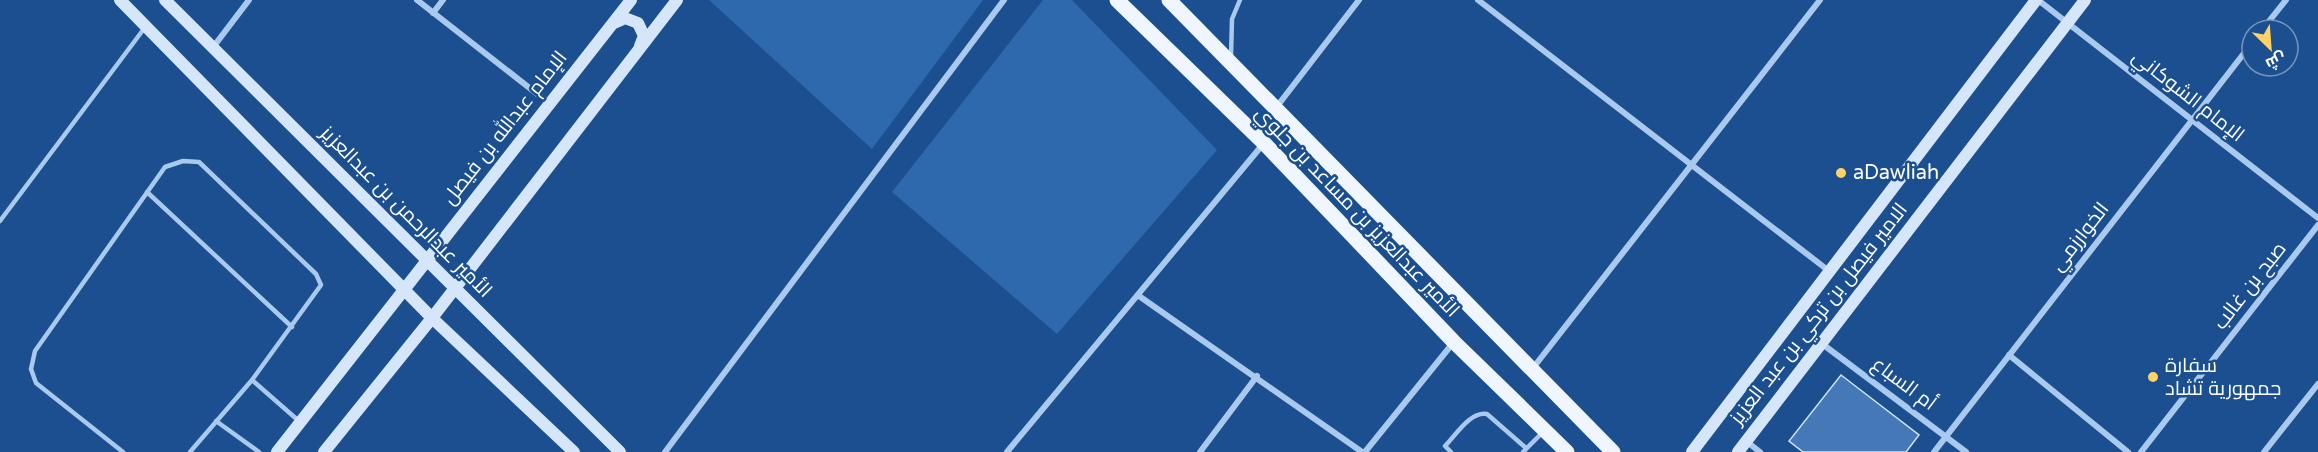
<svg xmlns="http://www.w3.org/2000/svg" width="2318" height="452" font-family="'Varela Round',Cairo,sans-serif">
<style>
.green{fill:#2e69ad}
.building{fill:#4478b7;stroke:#cfe3fa;stroke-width:1.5}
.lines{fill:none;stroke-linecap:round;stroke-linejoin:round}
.lane{stroke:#a9c9ee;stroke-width:4.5}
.street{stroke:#a9c9ee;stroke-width:6}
.secondary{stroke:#d6e6fa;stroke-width:12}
.primary{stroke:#f0f6ff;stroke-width:15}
.poi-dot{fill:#ffd166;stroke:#1b4f8f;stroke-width:2}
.labels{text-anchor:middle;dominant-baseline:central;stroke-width:5;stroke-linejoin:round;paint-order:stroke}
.street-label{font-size:20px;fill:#fff;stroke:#1b4f8f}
.poi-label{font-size:20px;fill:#fff;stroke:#1b4f8f;text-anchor:start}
</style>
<rect width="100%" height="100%" fill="#1b4f8f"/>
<path class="green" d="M709 0H983L872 149Z
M1043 0H1072L1217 150 1057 334 892 192Z"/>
<path class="building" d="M1841 375 1919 435 1906 452H1803L1789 441Z"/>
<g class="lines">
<path class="lane" d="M1231 56 1232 19 1240 0
M147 192 292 327
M0 221 146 26
M252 380 300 422
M216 421 259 452
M123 452 36 383 31 369 35 351 165 167 183 161 199 162 316 274 321 285 252 380 190 452
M1451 452 1445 446C1456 435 1470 411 1487 414L1526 448
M1523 452 1542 433"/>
<path class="street" d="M417 0 550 104
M1478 0 1829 271
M2038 0 2318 218
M433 13 443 0
M2262 30 2286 0
M214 46 249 0
M1275 109 1359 0
M1139 296 1362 452
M1821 343 1966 452
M2009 355 2128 452
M1533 368 1820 0
M1746 441 1760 452
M665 452 1004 0
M1007 452 1264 143
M1200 452 1257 376
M1365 452 1453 343
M1934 452 2252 43
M2141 452 2318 225
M2264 452 2318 384"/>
<path class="secondary" d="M120 0 432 318 574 452
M165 0 620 452
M614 23 625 18 638 23 644 36 640 46
M277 452 631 0
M324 452 432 318 677 0
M1692 452 2036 0
M1738 452 2085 0"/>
<path class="primary" d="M1117 0 1264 143 1454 342 1567 452
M1169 0 1613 452"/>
</g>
<g class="poi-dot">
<circle cx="1841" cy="173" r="6"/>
<circle cx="2153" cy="377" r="6"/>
</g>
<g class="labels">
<g class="street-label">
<text transform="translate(2188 96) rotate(38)">الإمام الشوكاني</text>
<text transform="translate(505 128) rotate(-52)">الإمام عبدالله بن فيصل</text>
<text transform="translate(406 212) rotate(45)">الأمير عبدالرحمن بن عبدالعزيز</text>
<text transform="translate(1357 212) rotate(46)">الأمير عبدالعزيز بن مساعد بن جلوي</text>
<text transform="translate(2080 237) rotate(-52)">الخوارزمي</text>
<text transform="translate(2250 286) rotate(-52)">صبح بن غالب</text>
<text transform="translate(1819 314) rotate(-52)">الامير فيصل بن تركي بن عبد العزيز</text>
<text transform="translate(1904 384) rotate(37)">أم السباع</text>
</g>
<g class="poi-label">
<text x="1853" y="173">aDawliah</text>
<text x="2165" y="366">سفارة<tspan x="2165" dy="23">جمهورية تشاد</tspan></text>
</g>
</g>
<g transform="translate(2270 48) rotate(155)"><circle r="28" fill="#1b4f8f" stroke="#7695bc" stroke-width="1.5"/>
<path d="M0-4.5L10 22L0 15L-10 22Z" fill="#ffd166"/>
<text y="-9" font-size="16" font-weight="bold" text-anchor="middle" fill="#ffffff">ش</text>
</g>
</svg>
